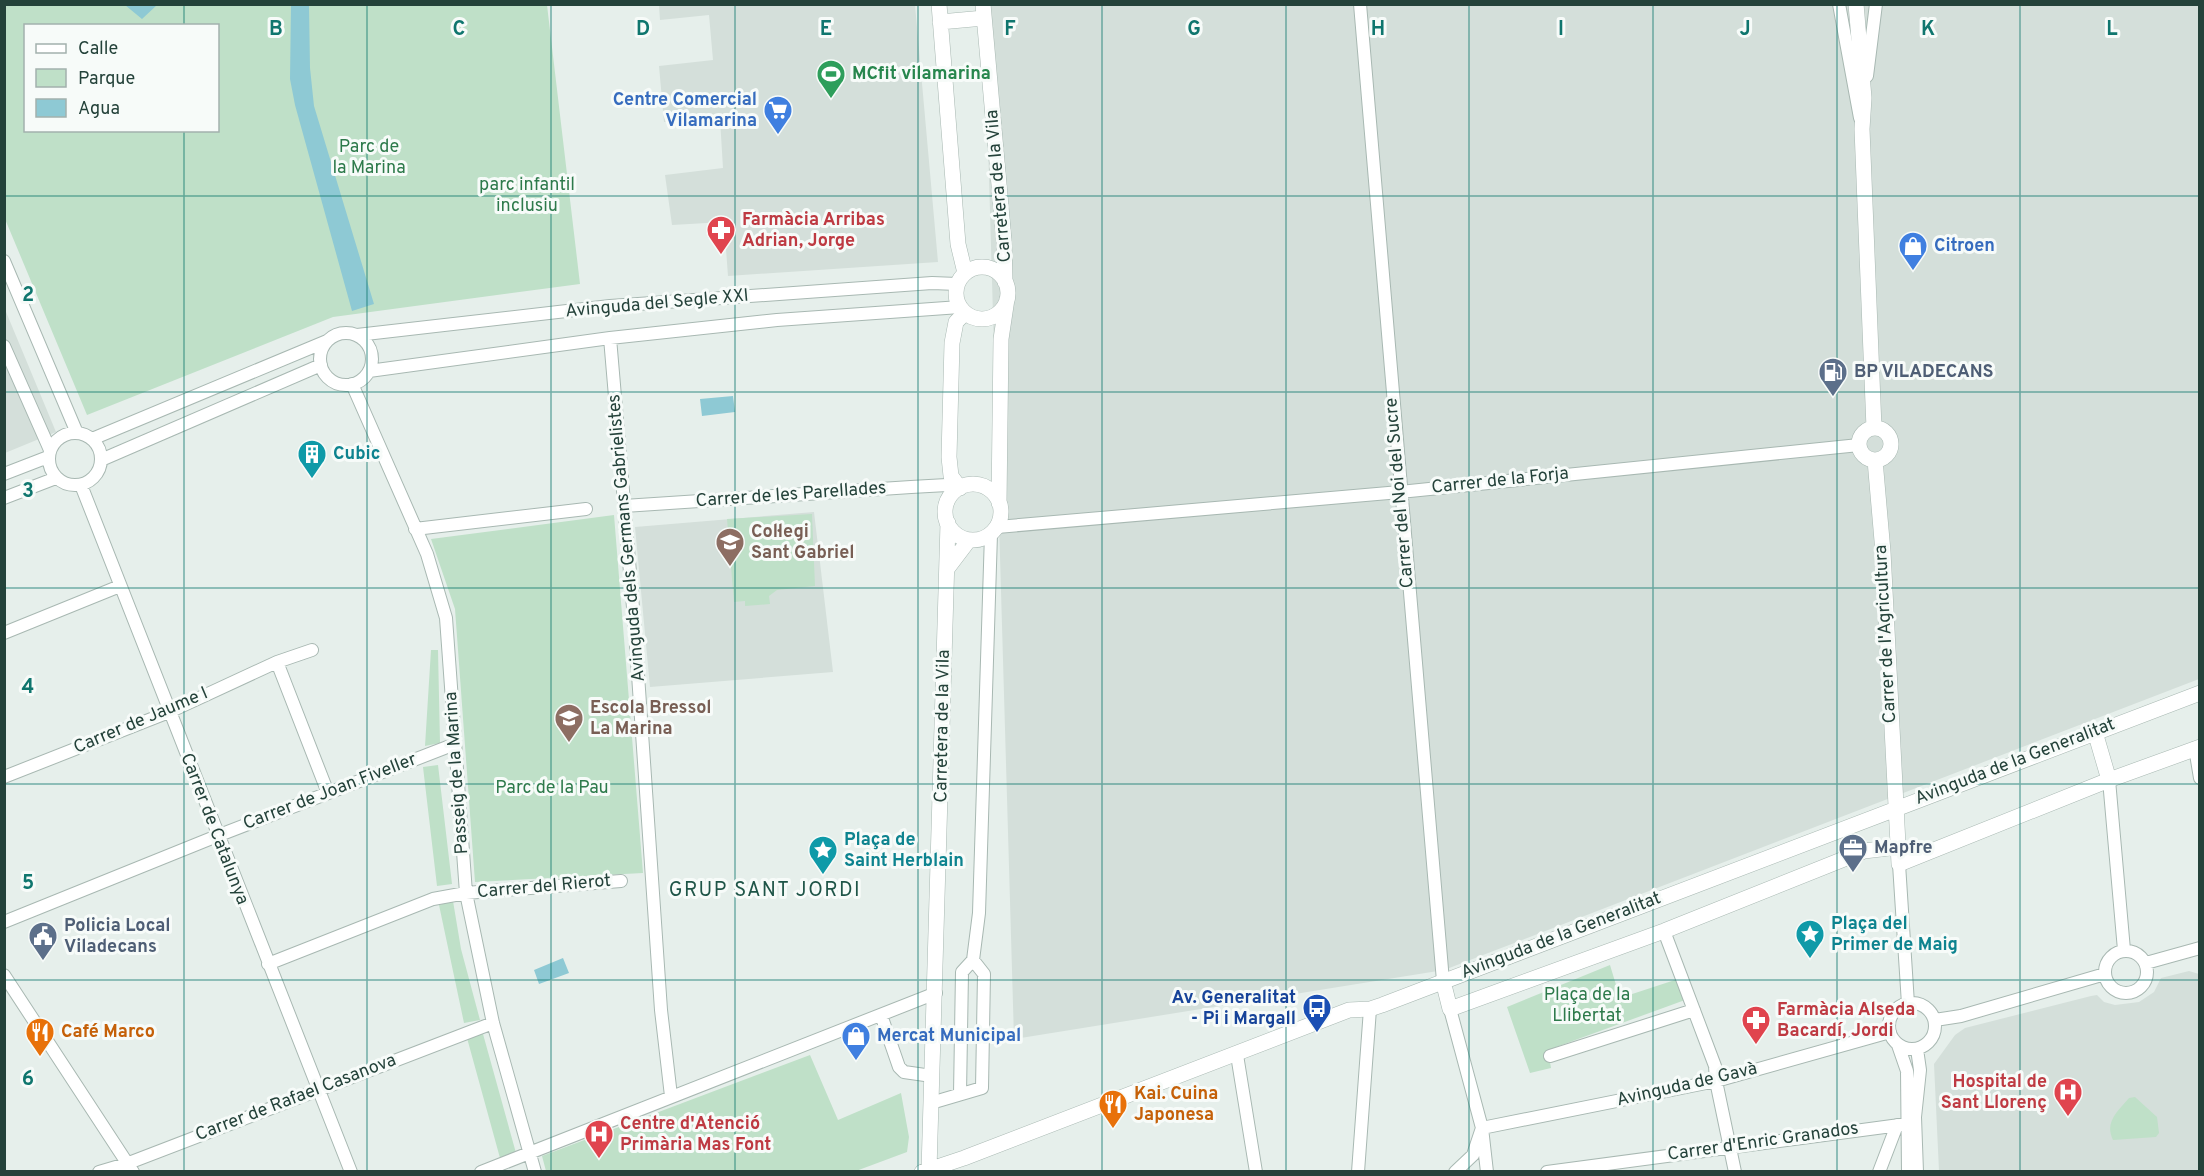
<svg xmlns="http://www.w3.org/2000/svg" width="2204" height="1176" font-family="Overpass,sans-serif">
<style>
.built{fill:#d4dfda}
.green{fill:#bfe0c8;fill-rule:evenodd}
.water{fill:#8ec9d4}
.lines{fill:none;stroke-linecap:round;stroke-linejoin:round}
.minor-casing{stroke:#a8b8b2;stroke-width:14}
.tertiary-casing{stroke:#a8b8b2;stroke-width:16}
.minor{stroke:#fff;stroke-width:12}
.tertiary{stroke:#fff;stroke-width:15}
.grid{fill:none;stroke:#0f766e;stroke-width:1.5;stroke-opacity:0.55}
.labels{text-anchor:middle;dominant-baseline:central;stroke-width:6;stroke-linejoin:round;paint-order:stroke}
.leisure-label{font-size:18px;font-weight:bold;fill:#27864d;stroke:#f7fbf9;text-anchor:start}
.shop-label{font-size:18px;font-weight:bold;fill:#366cbe;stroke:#f7fbf9;text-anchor:start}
.park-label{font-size:18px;fill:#2d7a4b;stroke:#f7fbf9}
.street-label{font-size:18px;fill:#24423a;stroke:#f7fbf9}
.health-label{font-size:18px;font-weight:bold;fill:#be3a42;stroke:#f7fbf9;text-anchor:start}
.service-label{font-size:18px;font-weight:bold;fill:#4e5e75;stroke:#f7fbf9;text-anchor:start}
.culture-label{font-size:18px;font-weight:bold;fill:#0d838f;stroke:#f7fbf9;text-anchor:start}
.education-label{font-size:18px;font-weight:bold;fill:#785e54;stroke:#f7fbf9;text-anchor:start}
.transit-label{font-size:18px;font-weight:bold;fill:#164399;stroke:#f7fbf9;text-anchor:end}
.food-label{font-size:18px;font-weight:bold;fill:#c56008;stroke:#f7fbf9;text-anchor:start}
.neighbourhood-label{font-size:20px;letter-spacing:1.5px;fill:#1f5548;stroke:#f7fbf9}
.grid-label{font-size:20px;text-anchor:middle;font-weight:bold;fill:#0f766e;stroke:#f7fbf9;stroke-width:6;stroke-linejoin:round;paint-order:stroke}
</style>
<rect width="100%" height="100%" fill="#e6efeb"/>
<path class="built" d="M659 5H915L938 262 728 276 724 222 672 225 665 175 723 168 720 119 664 122 659 66 713 60 709 15 660 20Z
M984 5H2199V679L1444 970 1014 1039Z
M4 307 56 432 5 453H4Z
M814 512 833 672 650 687 635 527Z
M2189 971 2199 974V1171H1939L1934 1064 1955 1035 1965 1028 2091 996 2097 995 2104 1002 2115 1005 2139 1002 2154 992 2161 978Z"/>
<path class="green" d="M4 5H547L580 284 333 317 87 415 5 219ZM26 26H218V130H26Z
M812 514 815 586 777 590 769 596 770 604 745 606V601L734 602 727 519Z
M614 515 643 873 475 882 455 609 431 539Z
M431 650H438L440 743 425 746Z
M438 765 452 884 437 886 423 767Z
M453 901 461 949 480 1020 464 1023 439 905Z
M1610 965 1620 998 1678 979 1685 1000 1548 1050 1551 1068 1530 1073 1507 1007Z
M483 1034 516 1153 500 1158 467 1038Z
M810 1055 838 1120 901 1093 909 1137 907 1152 856 1171H546L542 1156Z
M2135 1097 2157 1117 2159 1133 2156 1137 2113 1140C2104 1122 2118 1111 2129 1098Z"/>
<path class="water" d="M125 5H157L142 19Z
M291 5H309L310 68 314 106 374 304 352 311 295 105 290 79Z
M733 396 735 412 702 416 700 399Z
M563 958 569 973 539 984 534 970Z"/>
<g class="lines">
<g class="minor-casing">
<path id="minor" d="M1360 4 1443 981
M1839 4 1860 118
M1867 76 1876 4
M4 261 77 433
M320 359a26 26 0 1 1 52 0a26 26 0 1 1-52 0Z
M357 335 610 306 932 283 957 284
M610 338 635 631 661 1010 671 1096
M4 346 50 450
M369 371 610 338 777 320 960 307
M352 384 427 554 446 618 466 893 493 1023 535 1172
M49 459a26 26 0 1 1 52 0a26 26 0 1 1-52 0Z
M92 439 327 341
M101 460 321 365
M4 474 48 457
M81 485 351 1172
M4 498 56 478
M624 506 911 487 947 485 957 490
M997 527 1400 492 1859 445
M415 529 586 509
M4 633 120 586
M277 662 328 793
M2195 748 2200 778
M4 777 169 712 277 662 312 650
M2109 780 2124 950
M1899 864 1908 1004
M4 922 217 836 455 744
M1664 931 1715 1066 1716 1081 1735 1172
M2105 972a21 21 0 1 1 42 0a21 21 0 1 1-42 0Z
M2146 963 2200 948
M268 964 433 899 466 893 621 881
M4 975 133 1172
M1889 1026a23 23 0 1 1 46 0a23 23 0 1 1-46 0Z
M1450 1009 1482 1128 1487 1172
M881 1015 899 1067 904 1072 932 1076
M1935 1020 1961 1016 2105 974
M1898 1045 1907 1071 1908 1172
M1917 1049 1920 1070 1915 1117 1917 1172
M1237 1055 1256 1172
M1550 1056 1694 1010
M960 1094 962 972 973 960 979 913 991 534
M931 1103 982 1088 984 974 973 960
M99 1172 126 1164 493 1023
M481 1172 936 993
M1358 1172 1370 1009
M1455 1172 1473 1155 1482 1128 1716 1081 1890 1032
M1547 1172 1907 1124
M1879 1172 1897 1125"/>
</g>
<g class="tertiary-casing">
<path id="tertiary" d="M939 4 958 244 965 273
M983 4 1004 241 1005 282
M1856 4 1864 98 1862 129 1874 428
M940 22 984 18
M956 293a26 26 0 1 1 52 0a26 26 0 1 1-52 0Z
M1859 444a16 16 0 1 1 32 0a16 16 0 1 1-32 0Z
M1875 460 1883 552 1899 864 2109 780 2200 747
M945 512a28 28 0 1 1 56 0a28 28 0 1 1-56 0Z
M960 488 951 476 949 457 952 343 956 322 965 313
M999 503 1001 339 1007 299
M947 569 969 540
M2095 732 2109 780
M1443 981 1450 1009 1664 931 1864 851 1897 847
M929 1170 948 523
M922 1172 964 1158 1349 1010 1370 1009 1382 1005 2200 693"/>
</g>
<use href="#minor" class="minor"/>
<use href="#tertiary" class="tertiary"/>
</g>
<path class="grid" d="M184 4V26M367 4V1172M551 4V1172M735 4V1172M918 4V1172M1102 4V1172M1286 4V1172M1469 4V1172M1653 4V1172M1837 4V1172M2020 4V1172M184 130V1172M4 196H2200M4 392H2200M4 588H2200M4 784H2200M4 980H2200"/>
<defs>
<g id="stadium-pin" transform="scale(1.5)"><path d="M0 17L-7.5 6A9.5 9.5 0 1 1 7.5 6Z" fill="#2e9e5b" stroke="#f7fbf9"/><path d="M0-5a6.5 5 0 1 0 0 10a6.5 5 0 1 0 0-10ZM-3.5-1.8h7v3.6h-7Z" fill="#fff"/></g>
<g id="supermarket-pin" transform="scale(1.5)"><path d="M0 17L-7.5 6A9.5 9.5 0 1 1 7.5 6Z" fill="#3f7fe0" stroke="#f7fbf9"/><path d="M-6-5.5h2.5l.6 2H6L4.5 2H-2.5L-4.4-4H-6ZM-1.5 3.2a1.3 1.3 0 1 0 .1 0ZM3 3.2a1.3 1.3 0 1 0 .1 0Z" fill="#fff"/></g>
<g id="pharmacy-pin" transform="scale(1.5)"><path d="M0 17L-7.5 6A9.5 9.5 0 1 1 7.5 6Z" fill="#e0444e" stroke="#f7fbf9"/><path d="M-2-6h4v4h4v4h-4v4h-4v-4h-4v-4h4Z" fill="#fff"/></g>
<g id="shop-pin" transform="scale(1.5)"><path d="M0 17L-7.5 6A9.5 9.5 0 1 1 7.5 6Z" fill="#3f7fe0" stroke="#f7fbf9"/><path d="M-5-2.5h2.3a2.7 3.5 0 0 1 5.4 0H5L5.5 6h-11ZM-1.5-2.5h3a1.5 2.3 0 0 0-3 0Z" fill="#fff"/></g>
<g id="fuel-pin" transform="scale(1.5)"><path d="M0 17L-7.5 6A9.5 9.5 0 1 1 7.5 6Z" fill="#5c6f8a" stroke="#f7fbf9"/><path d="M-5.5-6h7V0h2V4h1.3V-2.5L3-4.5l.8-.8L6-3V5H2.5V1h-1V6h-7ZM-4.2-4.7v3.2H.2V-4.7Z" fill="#fff"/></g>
<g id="building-pin" transform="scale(1.5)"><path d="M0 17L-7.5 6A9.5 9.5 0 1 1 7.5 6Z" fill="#0f9aa8" stroke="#f7fbf9"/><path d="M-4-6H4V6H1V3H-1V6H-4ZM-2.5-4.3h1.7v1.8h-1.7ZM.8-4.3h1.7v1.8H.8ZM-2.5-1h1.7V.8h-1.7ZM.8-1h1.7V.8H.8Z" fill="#fff"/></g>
<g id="school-pin" transform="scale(1.5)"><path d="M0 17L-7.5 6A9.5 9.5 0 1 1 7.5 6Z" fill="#8d6e63" stroke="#f7fbf9"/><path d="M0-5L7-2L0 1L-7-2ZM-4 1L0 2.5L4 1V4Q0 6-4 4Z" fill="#fff"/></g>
<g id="office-pin" transform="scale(1.5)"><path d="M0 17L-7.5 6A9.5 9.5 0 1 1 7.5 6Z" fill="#5c6f8a" stroke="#f7fbf9"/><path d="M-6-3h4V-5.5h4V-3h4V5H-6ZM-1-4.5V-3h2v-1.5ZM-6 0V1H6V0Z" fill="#fff"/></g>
<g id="sight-pin" transform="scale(1.5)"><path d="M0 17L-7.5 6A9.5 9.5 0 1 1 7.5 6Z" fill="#0f9aa8" stroke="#f7fbf9"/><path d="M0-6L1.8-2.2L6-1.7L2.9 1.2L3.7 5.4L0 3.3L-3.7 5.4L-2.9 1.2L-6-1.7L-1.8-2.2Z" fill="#fff"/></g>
<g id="civic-pin" transform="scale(1.5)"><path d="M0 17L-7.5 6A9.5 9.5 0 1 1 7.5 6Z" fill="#5c6f8a" stroke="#f7fbf9"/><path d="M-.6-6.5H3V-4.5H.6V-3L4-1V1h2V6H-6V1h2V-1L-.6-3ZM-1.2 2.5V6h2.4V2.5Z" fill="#fff"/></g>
<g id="bus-pin" transform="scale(1.5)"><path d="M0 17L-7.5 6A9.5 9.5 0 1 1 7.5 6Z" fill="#1a4fb4" stroke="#f7fbf9"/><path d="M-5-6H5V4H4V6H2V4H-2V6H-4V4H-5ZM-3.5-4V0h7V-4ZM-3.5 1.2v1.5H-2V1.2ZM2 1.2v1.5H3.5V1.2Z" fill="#fff"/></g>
<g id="restaurant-pin" transform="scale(1.5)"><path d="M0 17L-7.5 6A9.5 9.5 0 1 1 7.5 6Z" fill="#e8710a" stroke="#f7fbf9"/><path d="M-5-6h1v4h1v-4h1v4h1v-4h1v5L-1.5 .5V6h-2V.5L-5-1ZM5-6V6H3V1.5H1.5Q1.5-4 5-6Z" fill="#fff"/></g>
<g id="hospital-pin" transform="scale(1.5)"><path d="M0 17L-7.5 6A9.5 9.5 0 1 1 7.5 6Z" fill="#e0444e" stroke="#f7fbf9"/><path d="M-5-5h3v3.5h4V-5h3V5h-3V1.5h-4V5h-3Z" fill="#fff"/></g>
</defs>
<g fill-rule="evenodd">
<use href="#stadium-pin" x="831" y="74"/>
<use href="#supermarket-pin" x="778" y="110"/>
<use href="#pharmacy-pin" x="721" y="230"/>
<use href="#shop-pin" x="1913" y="246"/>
<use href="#fuel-pin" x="1833" y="372"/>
<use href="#building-pin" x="312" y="454"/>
<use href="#school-pin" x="730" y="542"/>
<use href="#school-pin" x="569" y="718"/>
<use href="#office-pin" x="1853" y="848"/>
<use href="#sight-pin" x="823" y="850"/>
<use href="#sight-pin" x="1810" y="934"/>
<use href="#civic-pin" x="43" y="936"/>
<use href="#bus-pin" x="1317" y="1008"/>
<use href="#pharmacy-pin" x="1756" y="1020"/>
<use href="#restaurant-pin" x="40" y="1032"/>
<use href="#shop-pin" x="856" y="1036"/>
<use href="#hospital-pin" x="2068" y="1092"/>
<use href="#restaurant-pin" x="1113" y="1104"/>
<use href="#hospital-pin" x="599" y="1134"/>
</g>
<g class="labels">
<g class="leisure-label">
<text x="852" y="74">MCfit vilamarina</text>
</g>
<g class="shop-label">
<text x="757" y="100" text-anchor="end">Centre Comercial<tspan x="757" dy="21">Vilamarina</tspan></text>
<text x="1934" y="246">Citroen</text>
<text x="877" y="1036">Mercat Municipal</text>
</g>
<g class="park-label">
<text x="369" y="147">Parc de<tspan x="369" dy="21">la Marina</tspan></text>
<text x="527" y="185">parc infantil<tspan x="527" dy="21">inclusiu</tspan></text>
<text x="552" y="788">Parc de la Pau</text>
<text x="1587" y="995">Plaça de la<tspan x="1587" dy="21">Llibertat</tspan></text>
</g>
<g class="street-label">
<text transform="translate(999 186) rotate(-95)">Carretera de la Vila</text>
<text transform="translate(657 304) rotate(-5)">Avinguda del Segle XXI</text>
<text transform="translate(1500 481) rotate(-6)">Carrer de la Forja</text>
<text transform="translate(1400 493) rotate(-95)">Carrer del Noi del Sucre</text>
<text transform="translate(791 495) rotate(-4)">Carrer de les Parellades</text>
<text transform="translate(627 538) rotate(-95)">Avinguda dels Germans Gabrielistes</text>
<text transform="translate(1886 634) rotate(-93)">Carrer de l'Agricultura</text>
<text transform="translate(141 721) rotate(-23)">Carrer de Jaume I</text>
<text transform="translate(943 726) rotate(-89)">Carretera de la Vila</text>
<text transform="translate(2015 762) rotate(-21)">Avinguda de la Generalitat</text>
<text transform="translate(457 773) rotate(-94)">Passeig de la Marina</text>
<text transform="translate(330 792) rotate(-21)">Carrer de Joan Fiveller</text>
<text transform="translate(214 829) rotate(69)">Carrer de Catalunya</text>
<text transform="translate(544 887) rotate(-5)">Carrer del Rierot</text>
<text transform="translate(1561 936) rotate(-21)">Avinguda de la Generalitat</text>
<text transform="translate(1687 1085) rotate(-13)">Avinguda de Gavà</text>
<text transform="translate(296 1098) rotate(-21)">Carrer de Rafael Casanova</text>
<text transform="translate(1763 1142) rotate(-8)">Carrer d'Enric Granados</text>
</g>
<g class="health-label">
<text x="742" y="220">Farmàcia Arribas<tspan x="742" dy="21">Adrian, Jorge</tspan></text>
<text x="1777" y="1010">Farmàcia Alseda<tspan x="1777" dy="21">Bacardí, Jordi</tspan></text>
<text x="2047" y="1082" text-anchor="end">Hospital de<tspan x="2047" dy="21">Sant Llorenç</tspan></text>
<text x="620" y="1124">Centre d'Atenció<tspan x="620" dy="21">Primària Mas Font</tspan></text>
</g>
<g class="service-label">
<text x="1854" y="372">BP VILADECANS</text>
<text x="1874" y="848">Mapfre</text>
<text x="64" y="926">Policia Local<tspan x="64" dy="21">Viladecans</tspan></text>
</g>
<g class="culture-label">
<text x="333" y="454">Cubic</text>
<text x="844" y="840">Plaça de<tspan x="844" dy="21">Saint Herblain</tspan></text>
<text x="1831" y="924">Plaça del<tspan x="1831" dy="21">Primer de Maig</tspan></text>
</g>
<g class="education-label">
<text x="751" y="532">Col·legi<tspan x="751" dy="21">Sant Gabriel</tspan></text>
<text x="590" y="708">Escola Bressol<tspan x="590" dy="21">La Marina</tspan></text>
</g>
<g class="transit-label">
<text x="1296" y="998">Av. Generalitat<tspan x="1296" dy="21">- Pi i Margall</tspan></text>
</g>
<g class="food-label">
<text x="61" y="1032">Café Marco</text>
<text x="1134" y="1094">Kai. Cuina<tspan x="1134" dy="21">Japonesa</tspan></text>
</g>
<g class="neighbourhood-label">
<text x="765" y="891">GRUP SANT JORDI</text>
</g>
</g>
<g class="grid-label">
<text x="276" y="35">B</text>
<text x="459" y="35">C</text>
<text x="643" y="35">D</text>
<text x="826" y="35">E</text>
<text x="1010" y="35">F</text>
<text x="1194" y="35">G</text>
<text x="1378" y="35">H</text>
<text x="1561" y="35">I</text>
<text x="1745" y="35">J</text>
<text x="1928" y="35">K</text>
<text x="2112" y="35">L</text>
<text x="28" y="301">2</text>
<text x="28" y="497">3</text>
<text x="28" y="693">4</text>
<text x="28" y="889">5</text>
<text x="28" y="1085">6</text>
</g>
<rect width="2204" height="1176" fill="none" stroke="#24423a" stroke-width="12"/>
<rect x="24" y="24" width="195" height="108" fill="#f7fbf9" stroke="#a3b1ad" stroke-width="1.5"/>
<rect x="36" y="44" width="30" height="9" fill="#ffffff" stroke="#a3b1ad" stroke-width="1.5"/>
<text x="78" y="54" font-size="18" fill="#24423a">Calle</text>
<rect x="36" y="69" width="30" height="18" fill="#bfe0c8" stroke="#a3b1ad" stroke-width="1.5"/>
<text x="78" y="84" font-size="18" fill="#24423a">Parque</text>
<rect x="36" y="99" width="30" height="18" fill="#8ec9d4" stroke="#a3b1ad" stroke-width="1.5"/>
<text x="78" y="114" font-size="18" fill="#24423a">Agua</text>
</svg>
